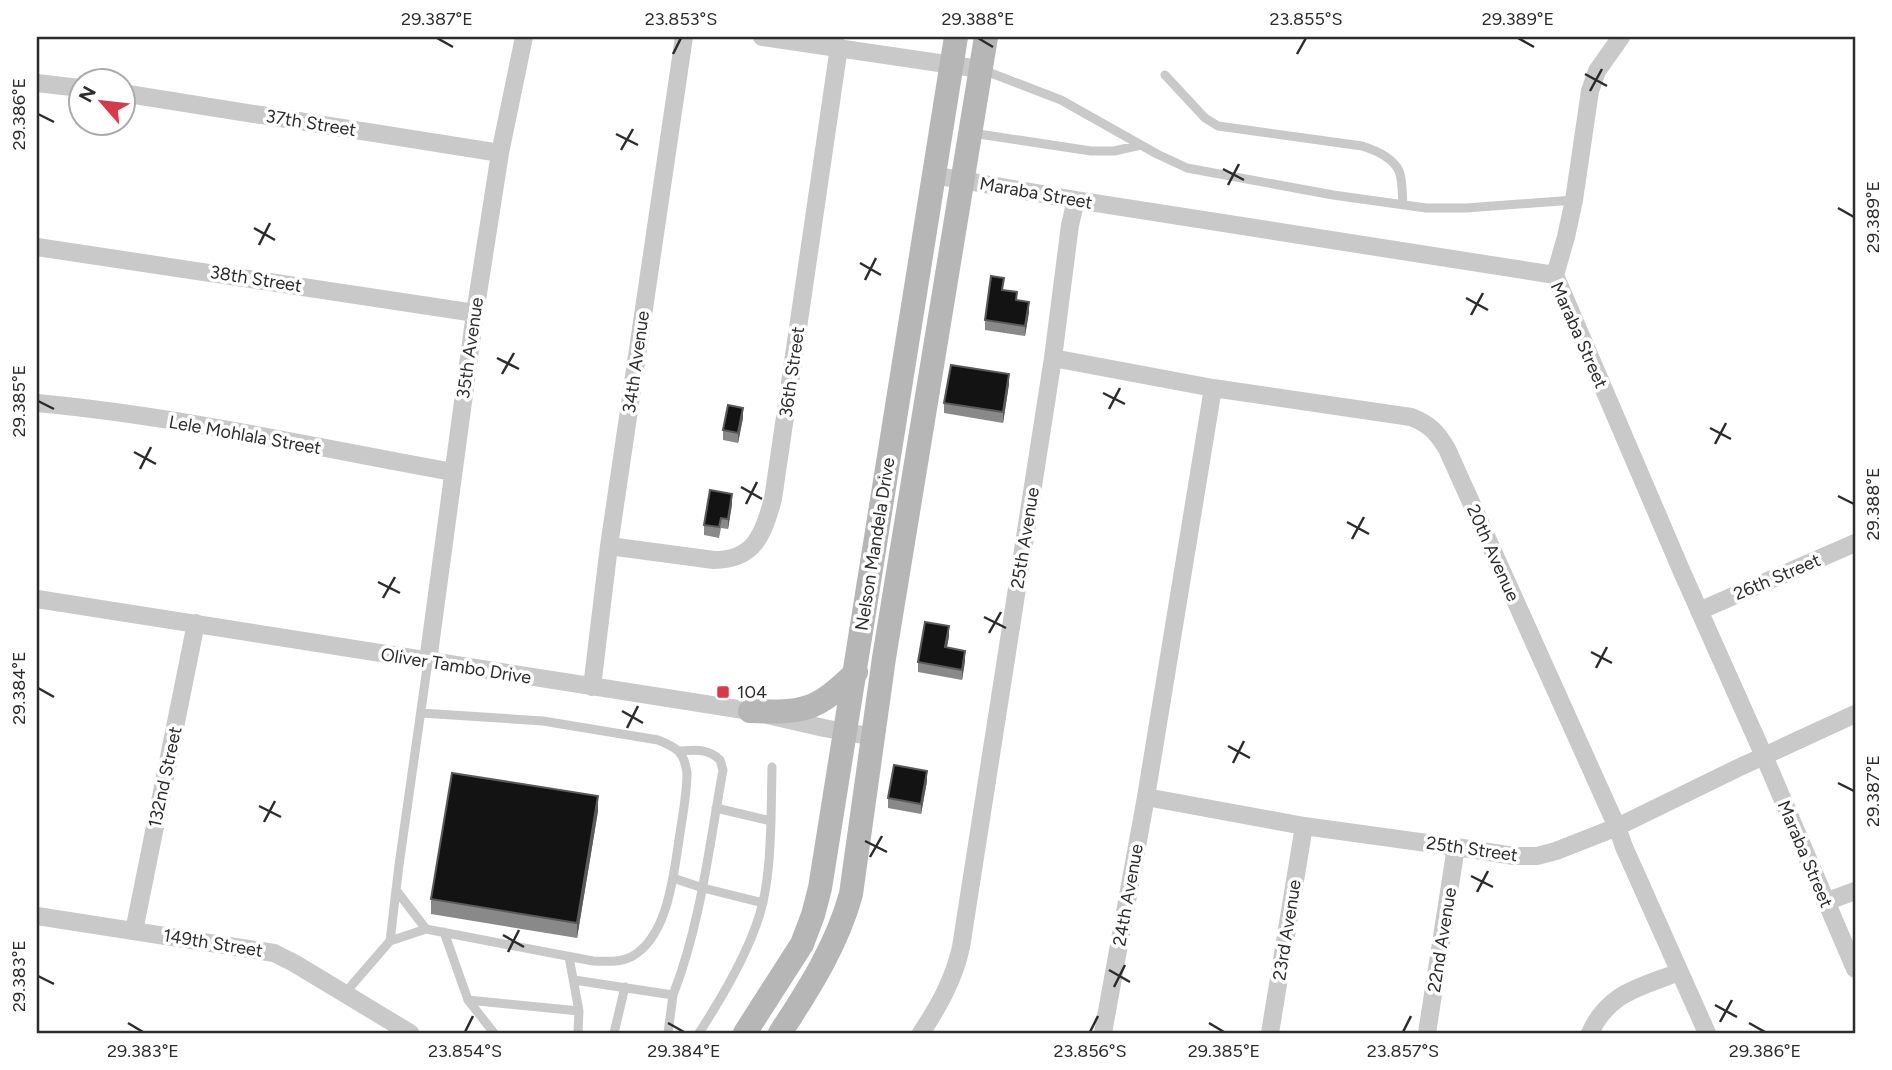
<svg xmlns="http://www.w3.org/2000/svg" width="1892" height="1070" font-family="Figtree,sans-serif">
<style>
.lines{fill:none;stroke-linecap:round;stroke-linejoin:round}
.lane{stroke:#c9c9c9;stroke-width:9}
.street{stroke:#c9c9c9;stroke-width:18}
.secondary{stroke:#b6b6b6;stroke-width:24}
.wall{fill:#898989}
.shaded-wall{fill:#5a5a5a}
.building{fill:#131313;stroke:#5a5a5a;stroke-width:2}
.ticks{fill:none;stroke:#2c2c2c;stroke-width:2.5}
.poi-dot{fill:#d83948;stroke:#fff;stroke-width:2.5}
.labels{text-anchor:middle;dominant-baseline:central;stroke-width:7;stroke-linejoin:round;paint-order:stroke}
.street-label{font-size:18px;fill:#2c2c2c;stroke:#fff}
.poi-label{font-size:18px;fill:#2c2c2c;stroke:#fff;text-anchor:start}
.neatline{fill:none;stroke:#2c2c2c;stroke-width:2.5}
.ticks-label{font-size:18px;text-anchor:middle;fill:#2c2c2c}
</style>
<rect width="100%" height="100%" fill="#fff"/>
<g class="lines">
<path class="lane" d="M983 70 1061 100 1157 154 1187 168 1333 195 1426 208H1466L1574 200
M1165 75 1205 118 1218 126 1362 146C1375 150 1393 158 1399 171 1403 180 1402 195 1403 205
M972 133 1091 151H1114L1141 145
M771 821 772 767
M673 878 703 888 763 903
M396 890 426 929
M444 932 468 1000 494 1033
M390 941 399 865 428 661
M569 957 579 1011 578 1033
M574 980 673 995C701 923 709 846 723 770L720 760C708 748 695 750 680 751
M345 993 390 941 426 929 593 961C606 961 619 963 631 957 669 937 674 871 680 833 683 813 687 793 687 773 684 752 678 748 658 740L543 721 421 713
M468 1000 579 1011
M614 1033 625 987
M668 1033 673 995
M699 1033C723 996 753 946 763 902 769 875 770 848 771 821L716 808"/>
<path class="street" d="M762 37 980 69
M37 83 80 88
M122 93 500 153
M933 175 1076 200 1555 275
M37 247 475 313
M1555 275 1682 572 1764 756 1855 969
M1555 275 1566 237 1574 200 1590 91 1597 71 1621 37
M1053 358 1213 388 1411 417C1429 424 1437 432 1447 449L1617 827 1624 847 1707 1033
M37 403C177 416 315 447 453 472
M609 546 714 560C755 560 763 534 773 499L839 47
M37 599 750 711 824 728 874 737
M1699 611 1855 543
M428 661 475 313 500 153 524 37
M592 687 609 546 684 37
M1146 797 1304 826 1456 847 1514 856H1537L1556 851 1617 827 1740 767 1855 714
M1825 902 1855 891
M37 916 274 953 294 963 410 1033
M134 931 196 623
M921 1033C939 1006 954 979 961 947L1053 358 1070 225 1076 200
M1103 1033 1146 797 1213 388
M1270 1033 1304 826
M1427 1033 1456 847
M1590 1033C1609 992 1639 988 1679 972"/>
<path class="secondary" d="M750 711C805 713 816 711 856 672
M745 1033 802 944 813 915 820 888 956 37
M780 1033C809 989 837 945 851 894L884 658 986 37"/>
</g>
<path class="wall" d="M1004 290 1017 300 1029 312 1025 336 985 330V320Z
M1009 384 1003 423 944 413V403Z
M743 418 738 443 723 440V430Z
M732 504 728 529 721 528 719 538 704 535V525Z
M949 636 947 647 965 661 962 680 918 672V662Z
M927 781 921 814 888 808V798Z
M598 811 577 938 431 914V899Z"/>
<path class="shaded-wall" d="M1029 302V312L1025 336V326Z
M1009 374V384L1003 423V412Z
M743 408V418L738 443V433Z
M732 494V504L728 529V519Z
M949 626V636L945 657V647Z
M965 651V661L962 680V670Z
M927 771V781L921 814V804Z
M598 796V811L577 938V923Z"/>
<path class="building" d="M991 276 1004 278 1002 290 1017 292 1016 300 1029 302 1025 326 985 320Z
M951 365 1009 374 1003 412 944 403Z
M728 405 743 408 738 433 723 430Z
M710 490 732 494 728 519 721 518 719 527 704 525Z
M925 622 949 626 945 647 965 651 962 670 918 662Z
M894 765 927 771 921 804 888 798Z
M452 773 598 796 577 923 431 899Z"/>
<path class="ticks" d="M437 38 453 47M978 38 993 47M1518 38 1534 47M673 54 681 38M1297 54 1306 38M1585 74 1607 86M1590 91 1602 69M38 114 54 122M616 134 638 145M621 150 633 129M1223 169 1244 180M1228 185 1239 164M1838 208 1854 217M254 228 275 240M259 245 270 223M860 263 881 275M865 280 876 258M1466 298 1488 310M1471 315 1483 293M497 358 519 369M502 374 514 353M1103 393 1125 404M38 401 54 409M1109 409 1120 388M1710 428 1731 439M1715 444 1726 423M134 452 156 464M140 469 151 447M741 487 762 499M1838 496 1854 504M746 504 757 482M1347 522 1369 534M1352 539 1364 517M378 582 400 593M383 598 395 577M984 617 1006 628M989 633 1001 612M1591 652 1612 663M1596 668 1607 647M38 688 54 697M622 711 643 723M627 728 638 706M1228 746 1250 758M1233 763 1244 741M1838 783 1854 791M259 806 281 817M264 822 275 801M865 841 887 852M870 857 882 836M1471 876 1493 887M1477 892 1488 871M503 935 524 947M508 952 519 930M1109 970 1130 982M38 976 54 984M1114 987 1125 965M1715 1005 1737 1017M1720 1022 1732 1000M128 1023 143 1032M668 1023 684 1032M1209 1023 1224 1032M1749 1023 1765 1032M465 1032 473 1016M1090 1032 1098 1016M1403 1032 1411 1016"/>
<rect class="poi-dot" x="716" y="685" width="14" height="14" rx="3.5"/>
<g class="labels">
<g class="street-label">
<text transform="translate(311 123) rotate(9)">37th Street</text>
<text transform="translate(1036 193) rotate(10)">Maraba Street</text>
<text transform="translate(256 279) rotate(9)">38th Street</text>
<text transform="translate(1579 335) rotate(66)">Maraba Street</text>
<text transform="translate(470 348) rotate(-82)">35th Avenue</text>
<text transform="translate(636 362) rotate(-82)">34th Avenue</text>
<text transform="translate(792 372) rotate(-82)">36th Street</text>
<text transform="translate(245 435) rotate(10)">Lele Mohlala Street</text>
<text transform="translate(1025 538) rotate(-81)">25th Avenue</text>
<text transform="translate(875 544) rotate(-81)">Nelson Mandela Drive</text>
<text transform="translate(1493 553) rotate(66)">20th Avenue</text>
<text transform="translate(1777 577) rotate(-23)">26th Street</text>
<text transform="translate(456 666) rotate(9)">Oliver Tambo Drive</text>
<text transform="translate(165 777) rotate(-78)">132nd Street</text>
<text transform="translate(1472 849) rotate(8)">25th Street</text>
<text transform="translate(1805 854) rotate(67)">Maraba Street</text>
<text transform="translate(1128 895) rotate(-80)">24th Avenue</text>
<text transform="translate(1287 930) rotate(-81)">23rd Avenue</text>
<text transform="translate(1442 940) rotate(-81)">22nd Avenue</text>
<text transform="translate(213 943) rotate(9)">149th Street</text>
</g>
<g class="poi-label">
<text x="737" y="692">104</text>
</g>
</g>
<rect width="1892" height="1070" fill="none" stroke="#ffffff" stroke-width="77"/>
<g transform="translate(102 102) rotate(298)"><circle r="33" fill="#ffffff" stroke="#ababab" stroke-width="2"/>
<path d="M0-5L12 26L0 18L-12 26Z" fill="#d83948"/>
<text y="-10" font-size="19" font-weight="bold" text-anchor="middle" fill="#2c2c2c">N</text>
</g>
<rect x="38" y="38" width="1816" height="994" class="neatline"/>
<g class="ticks-label">
<text x="437" y="25">29.387°E</text>
<text x="681" y="25">23.853°S</text>
<text x="978" y="25">29.388°E</text>
<text x="1306" y="25">23.855°S</text>
<text x="1518" y="25">29.389°E</text>
<text transform="translate(19 114) rotate(-90)" y="6">29.386°E</text>
<text transform="translate(1873 217) rotate(-90)" y="6">29.389°E</text>
<text transform="translate(19 401) rotate(-90)" y="6">29.385°E</text>
<text transform="translate(1873 504) rotate(-90)" y="6">29.388°E</text>
<text transform="translate(19 688) rotate(-90)" y="6">29.384°E</text>
<text transform="translate(1873 791) rotate(-90)" y="6">29.387°E</text>
<text transform="translate(19 976) rotate(-90)" y="6">29.383°E</text>
<text x="143" y="1057">29.383°E</text>
<text x="465" y="1057">23.854°S</text>
<text x="684" y="1057">29.384°E</text>
<text x="1090" y="1057">23.856°S</text>
<text x="1224" y="1057">29.385°E</text>
<text x="1403" y="1057">23.857°S</text>
<text x="1765" y="1057">29.386°E</text>
</g>
</svg>
